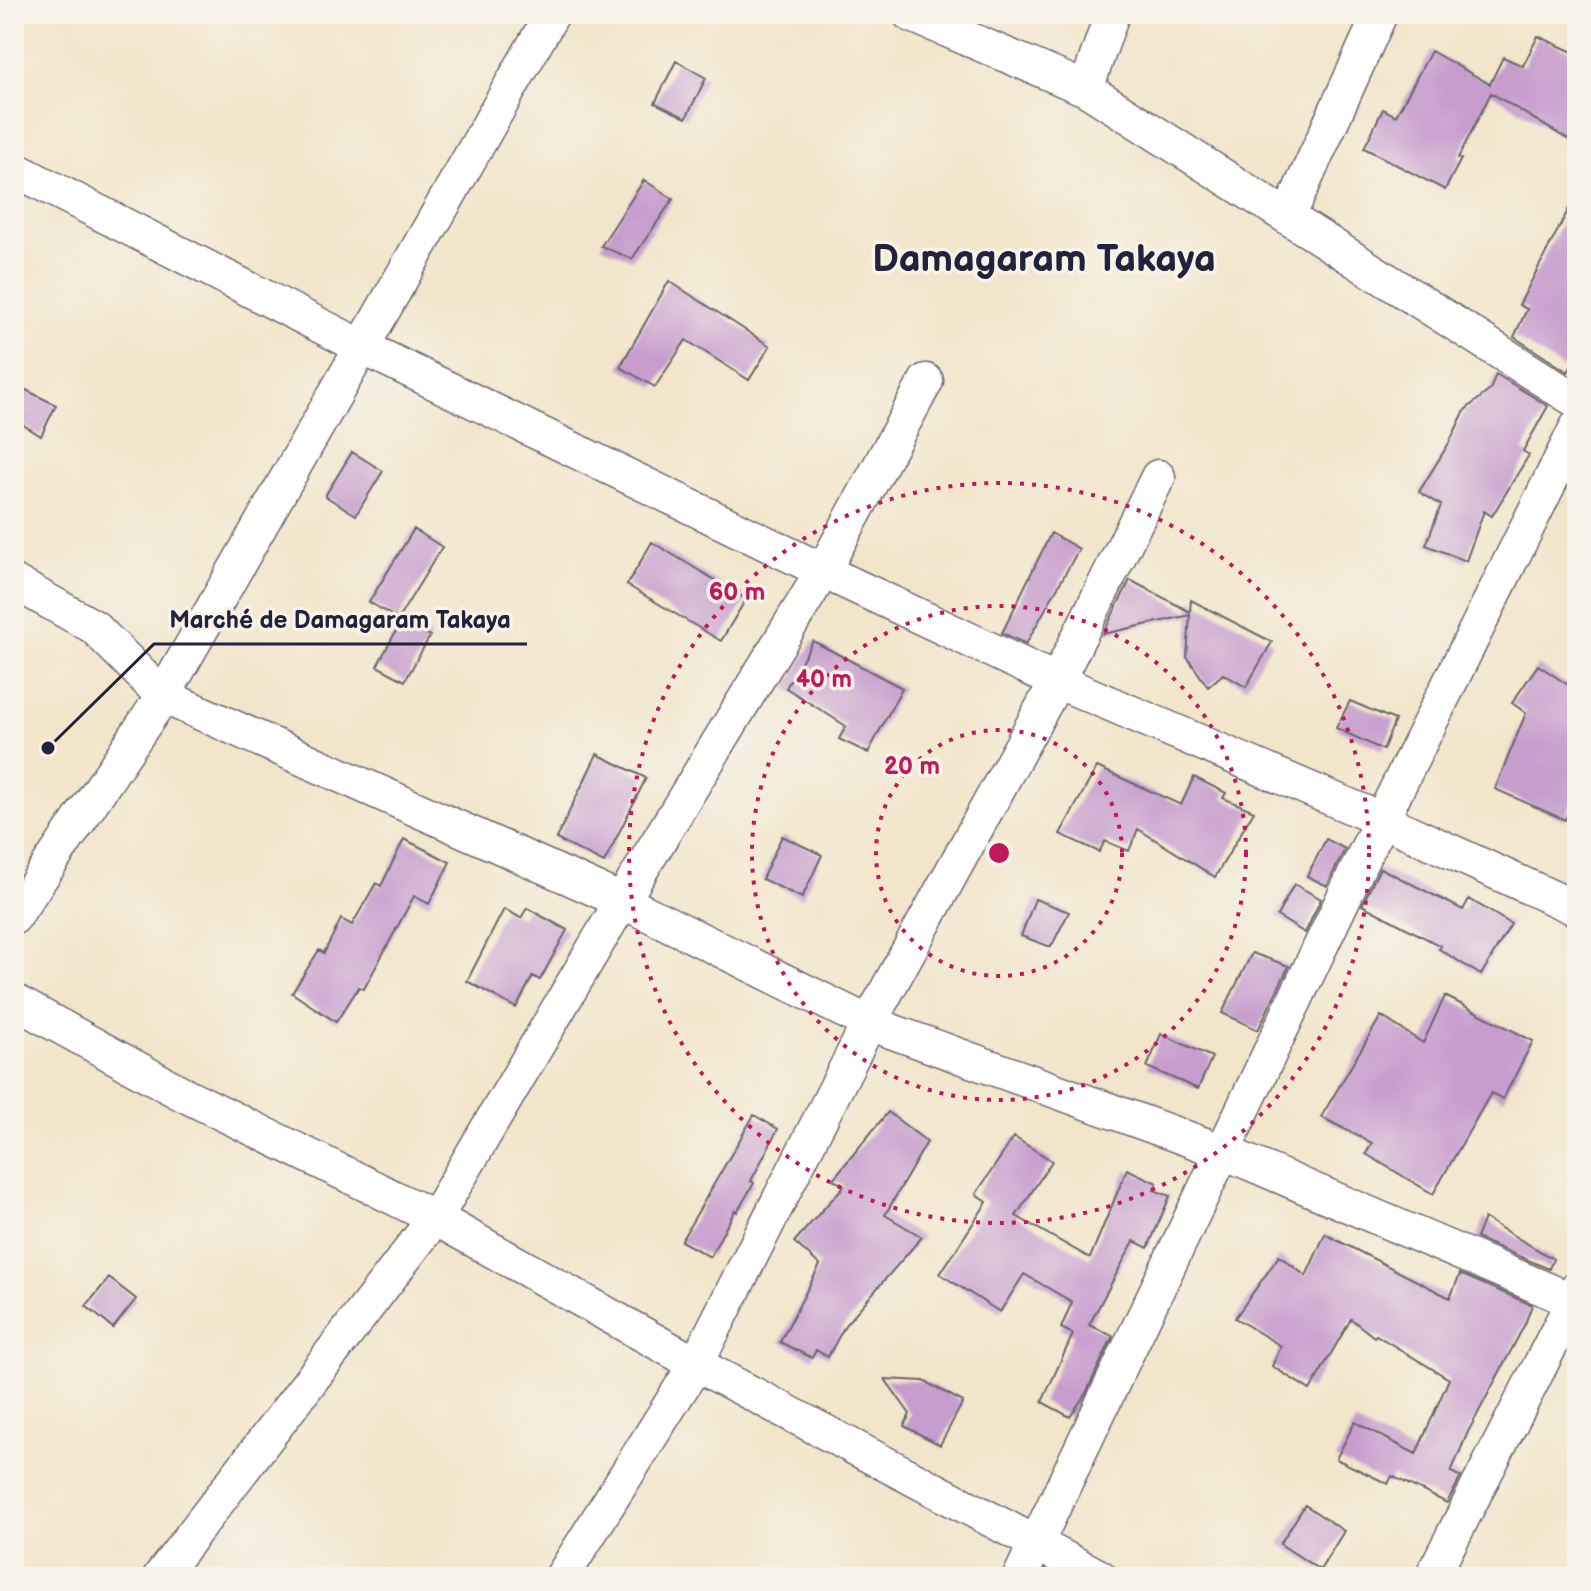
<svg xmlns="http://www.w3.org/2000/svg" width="1591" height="1591" font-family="'Balsamiq Sans',sans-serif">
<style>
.building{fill:#c69dcd}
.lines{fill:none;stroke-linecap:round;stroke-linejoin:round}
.minor-casing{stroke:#6b666d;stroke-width:37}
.minor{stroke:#fff;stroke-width:34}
.ring{fill:none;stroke:#c2185b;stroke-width:4;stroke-dasharray:4 8}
.labels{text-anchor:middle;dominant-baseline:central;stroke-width:7;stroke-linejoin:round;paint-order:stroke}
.town-label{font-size:38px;font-weight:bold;fill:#22223b;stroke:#f7f3e8}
.centre{fill:#c2185b;stroke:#f7f3e8;stroke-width:4}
.ring-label{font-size:24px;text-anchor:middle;font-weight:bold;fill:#c2185b;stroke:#f7f3e8;stroke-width:7;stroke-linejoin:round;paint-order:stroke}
.leader{fill:none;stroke:#22223b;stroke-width:3}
.callout-dot{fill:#22223b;stroke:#f7f3e8;stroke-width:3}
.callout-label{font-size:24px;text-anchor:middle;font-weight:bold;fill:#22223b;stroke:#f7f3e8;stroke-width:7;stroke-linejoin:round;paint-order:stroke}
</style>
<rect width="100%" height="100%" fill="#f7f3e8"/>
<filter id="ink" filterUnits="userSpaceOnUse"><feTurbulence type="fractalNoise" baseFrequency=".0125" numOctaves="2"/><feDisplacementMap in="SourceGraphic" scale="16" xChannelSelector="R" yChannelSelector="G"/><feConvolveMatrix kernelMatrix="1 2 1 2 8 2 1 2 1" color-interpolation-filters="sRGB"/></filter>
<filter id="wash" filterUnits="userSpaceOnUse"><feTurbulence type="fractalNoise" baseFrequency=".006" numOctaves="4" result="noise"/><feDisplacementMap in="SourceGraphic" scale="32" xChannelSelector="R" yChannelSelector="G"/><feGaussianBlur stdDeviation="1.8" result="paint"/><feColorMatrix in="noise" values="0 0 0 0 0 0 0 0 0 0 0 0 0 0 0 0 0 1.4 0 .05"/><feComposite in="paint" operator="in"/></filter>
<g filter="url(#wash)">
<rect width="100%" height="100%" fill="#f2e5cb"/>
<g id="blocks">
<path class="building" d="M1538 36 1577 54V145L1491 93 1458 158 1461 159 1445 190 1364 148 1383 109 1396 116 1431 51 1490 84 1503 57 1523 66Z
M676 61 706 78 686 118 655 103Z
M644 180 673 199 632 259 601 246Z
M1577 193V356L1568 372 1514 337 1527 309 1519 305Z
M669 281 770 346 749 380 686 340 655 387 620 367Z
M1496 374 1548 406 1523 451 1529 455 1492 516 1484 511 1466 561 1426 545 1441 505 1419 492 1449 443 1465 410 1490 390Z
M14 384 56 405 41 436 14 419Z
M352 452 383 471 356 515 325 496Z
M414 529 442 547 398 619 369 602Z
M1051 533 1079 549 1026 644 1002 633Z
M652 542 746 599 721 641 627 585Z
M1130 580 1190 612 1191 600 1272 642 1246 687 1223 674 1208 687 1187 657 1190 615 1103 634Z
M402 620 430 636 405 681 377 666Z
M813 641 902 688 868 753 839 739 846 726 786 688Z
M1538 665 1577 691V789L1565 820 1495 789 1526 713 1512 703Z
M1350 701 1395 720 1383 750 1336 728Z
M597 754 646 778 604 863 556 839Z
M1097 767 1181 805 1194 777 1226 793 1223 798 1254 811 1215 877 1138 829 1129 851 1105 841 1099 852 1060 834Z
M782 836 822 855 802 898 762 879Z
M404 839 450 862 429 904 414 896 364 989 359 987 336 1022 292 993 319 950 324 953 341 919 352 925 376 883 381 886Z
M1326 839 1345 849 1327 886 1307 876Z
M1380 868 1463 910 1469 899 1511 924 1481 975 1439 949 1441 946 1362 905Z
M1294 884 1321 899 1305 933 1277 916Z
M1035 899 1069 912 1051 947 1021 936Z
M527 908 567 930 540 980 533 976 516 1008 467 981 504 909 521 918Z
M1252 953 1289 966 1258 1030 1222 1013Z
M1445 996 1533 1041 1503 1099 1491 1093 1433 1194 1366 1154 1372 1143 1321 1117 1381 1016 1423 1043Z
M1161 1034 1212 1057 1198 1089 1147 1067Z
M888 1112 927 1142 885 1215 922 1237 845 1325 828 1357 816 1350 812 1358 780 1342 820 1265 794 1242 844 1186 833 1179Z
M754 1115 778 1129 751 1181 754 1183 737 1212 735 1210 710 1257 681 1241Z
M1014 1137 1052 1161 1016 1216 1090 1258 1127 1169 1157 1183 1154 1190 1170 1196 1148 1248 1134 1241 1089 1325 1113 1336 1086 1393 1070 1417 1042 1402 1073 1334 1061 1328 1072 1302 1024 1274 1000 1312 940 1274 987 1202 976 1194Z
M1484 1218 1553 1259 1549 1269 1476 1238Z
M1325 1234 1450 1298 1460 1274 1532 1305 1525 1324 1468 1432 1451 1472 1461 1477 1447 1503 1392 1476 1388 1484 1336 1459 1355 1422 1416 1454 1449 1379 1376 1335 1374 1337 1351 1319 1310 1390 1272 1366 1281 1346 1235 1318 1279 1256 1306 1276Z
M109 1278 136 1299 113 1328 86 1306Z
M885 1379 924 1381 963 1402 940 1445 904 1426 910 1414Z
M1305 1505 1344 1531 1320 1570 1280 1544Z"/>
</g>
</g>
<g filter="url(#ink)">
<use href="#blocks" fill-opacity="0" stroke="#6b666d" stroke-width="2"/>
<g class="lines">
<g class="minor-casing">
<path id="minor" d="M910 14 1086 89 1577 401
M1086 89 1112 14
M14 169 362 347 552 14
M1288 217 1380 14
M14 582 94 627 163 696 622 901 869 1023 1224 1152 1573 1301 1577 1288
M14 917 163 696 362 347 823 571 1057 681 1382 820 1577 909
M14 1001 183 1094 435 1218 696 1364 1100 1577
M160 1577 435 1218 622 901 823 571 926 381
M562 1577 696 1364 869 1023 1057 681 1158 477
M1020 1577 1366 851 1577 427
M1432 1577 1573 1301 1577 1303"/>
</g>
<use href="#minor" class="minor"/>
</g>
</g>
<g class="ring">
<circle cx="999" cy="853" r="123"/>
<circle cx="999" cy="853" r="247"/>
<circle cx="999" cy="853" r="370"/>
</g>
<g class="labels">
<g class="town-label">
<text x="1044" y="259">Damagaram Takaya</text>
</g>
</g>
<circle cx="999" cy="853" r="12" class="centre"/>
<g class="ring-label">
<text x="737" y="600">60 m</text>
<text x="824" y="687">40 m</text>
<text x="912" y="774">20 m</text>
</g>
<path class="leader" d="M48 748L154 644H527"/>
<circle class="callout-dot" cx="48" cy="748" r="8"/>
<g class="callout-label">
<text x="340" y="628">Marché de Damagaram Takaya</text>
</g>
<rect width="1591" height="1591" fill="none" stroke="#f7f3e8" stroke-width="48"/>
</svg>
